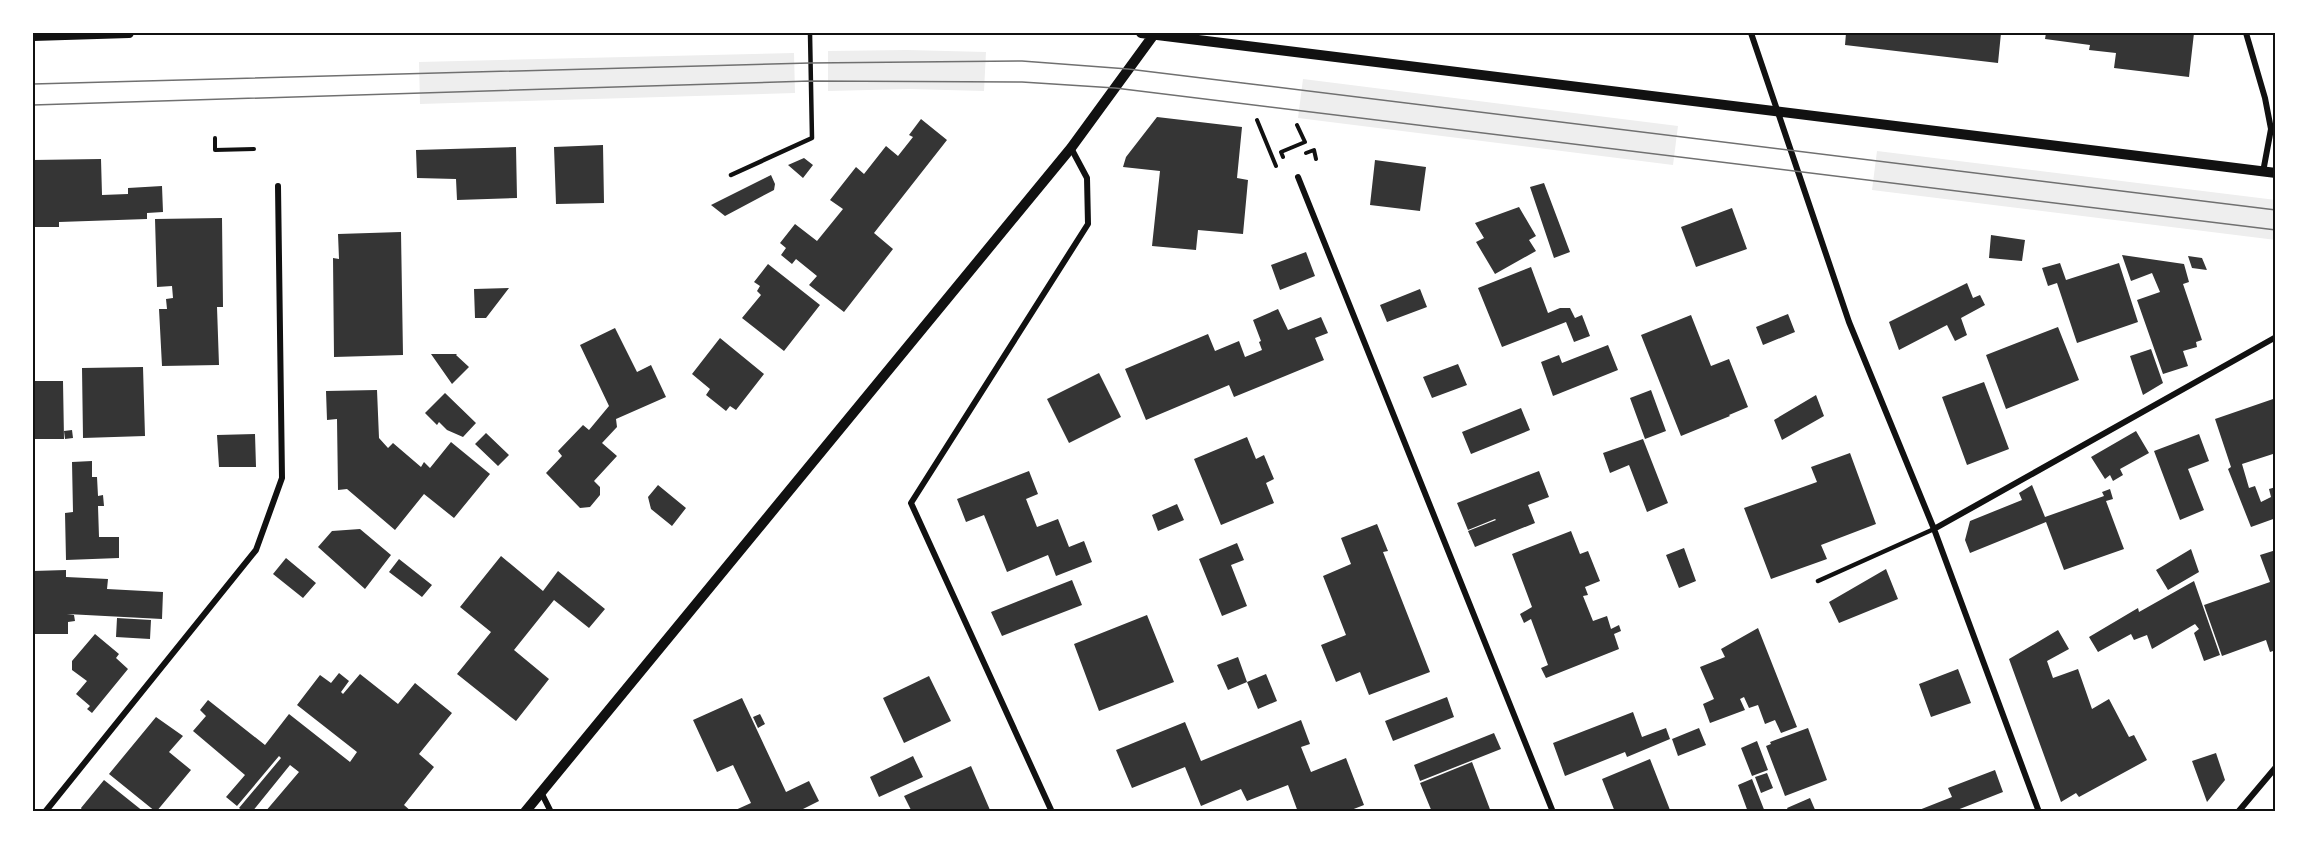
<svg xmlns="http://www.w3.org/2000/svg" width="2309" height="845" font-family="Spectral,serif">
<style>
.green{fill:#eee}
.building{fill:#353535}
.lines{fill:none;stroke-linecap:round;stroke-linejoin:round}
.path{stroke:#111;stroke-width:4}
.service{stroke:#111;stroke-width:4.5}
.minor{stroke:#111;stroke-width:6}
.tertiary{stroke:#111;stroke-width:10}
.tram{stroke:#707070;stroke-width:1.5}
.neatline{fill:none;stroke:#111;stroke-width:2}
</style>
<rect width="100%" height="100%" fill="#fff"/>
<path class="green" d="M907 50 986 52 984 91 909 89 828 91V51Z
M794 53 795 93 420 104 419 62Z
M1303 79 1678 126 1673 165 1298 118Z
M1877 151 2276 200V240L1872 190Z"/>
<path class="building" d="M1846 33H2001L1998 63 1845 45Z
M2046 33H2194L2189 77 2114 68 2116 53 2089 50 2090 45 2045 39Z
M1157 117 1242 127 1237 178 1248 180 1243 234 1198 230 1196 250 1152 246 1160 171 1123 167 1126 157Z
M921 119 947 140 874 233 893 249 844 312 809 285 817 276 796 259 792 264 781 255 786 248 780 243 795 224 817 241 843 209 830 200 856 167 864 174 886 146 898 156 913 137 909 135Z
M603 145 604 203 556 204 554 147Z
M516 147 517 198 457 200 456 179 417 178 416 150Z
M804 158 813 165 803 178 788 165Z
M101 159 102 195 128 194V188L162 186 163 212 147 213V219L59 222V227H33V160Z
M1375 160 1426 167 1420 211 1370 205Z
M771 175 775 184 774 190 725 216 711 205Z
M1544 183 1570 252 1554 258 1530 187Z
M1519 207 1536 236 1529 240 1536 251 1495 274 1476 242 1484 238 1475 223Z
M1732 208 1747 249 1696 267 1681 227Z
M222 218 223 307H217L219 365 162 366 159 309H167L166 299 173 298 172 286 157 287 155 219Z
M401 232 403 355 334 357 333 258 339 259 338 234Z
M1991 235 2025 240 2022 261 1989 258Z
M1306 252 1315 276 1280 290 1271 265Z
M2122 255 2184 264 2189 282 2183 284 2202 340 2196 342 2197 347 2183 351 2188 366 2163 374 2137 300 2160 292 2152 273 2131 281Z
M2188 256 2202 258 2207 270 2192 268Z
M2060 263 2066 280 2119 263 2138 322 2077 343 2057 283 2048 286 2042 268Z
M768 264 820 305 784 351 742 318 761 295 757 291 760 286 754 282Z
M1531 267 1548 313 1560 308H1570L1575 318 1582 315 1590 336 1574 342 1566 322 1502 347 1478 288Z
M1967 283 1973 298 1980 295 1985 305 1961 318 1967 335 1955 341 1947 325 1899 350 1889 322Z
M509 288 486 318H475L474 289Z
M1420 289 1427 307 1387 322 1380 305Z
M1278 309 1288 330 1321 317 1328 333 1315 338 1324 360 1234 397 1229 385 1146 420 1125 369 1208 334 1215 351 1239 341 1245 357 1262 350 1259 342 1261 341 1253 320Z
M1788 314 1795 332 1763 345 1756 327Z
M1691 315 1711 366 1729 359 1748 407 1729 415 1730 416 1681 436 1641 335Z
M2058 327 2079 380 2006 409 1986 355Z
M615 328 637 372 651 365 666 397 616 419 617 427 602 443 617 456 594 481 600 487V495L590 507 580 508 546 473 562 456 558 451 583 425 589 430 609 406 580 345Z
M720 338 764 374 736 410 730 406 726 411 706 395 710 389 692 374Z
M1608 345 1618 370 1553 396 1541 362 1559 355 1562 363Z
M2151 349 2163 383 2143 395 2130 356Z
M431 354H457L456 355 469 367 452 384Z
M1458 364 1467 385 1432 398 1423 377Z
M143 367 145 436 83 438 82 368Z
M1099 373 1121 417 1069 443 1047 399Z
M33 381H63L64 439H35Z
M1984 382 2009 449 1967 465 1942 397Z
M377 390 379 438 388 448 393 443 421 467 424 462 430 468 451 442 490 474 454 518 424 494 395 530 347 489 338 490 337 419 327 420 326 391Z
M1651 390 1666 431 1645 439 1630 398Z
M445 393 476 423 463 437 447 430 439 422 437 425 425 413Z
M1816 395 1824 416 1782 440 1774 420Z
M2276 398V453L2242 464 2249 488 2255 486 2261 502 2271 497 2269 489 2276 487V518L2251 527 2228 469 2231 467 2215 419Z
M1521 408 1530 430 1471 454 1462 432Z
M72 430 73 438 65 439 64 431Z
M2136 431 2149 453 2120 469 2123 475 2113 481 2110 475 2105 479 2091 457Z
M486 433 509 455 498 466 475 444Z
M255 434 256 467H219L217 435Z
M2199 434 2209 461 2188 469 2204 510 2180 520 2154 451Z
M1247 437 1256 459 1264 455 1274 479 1266 483 1274 503 1221 525 1194 459Z
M1643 439 1668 503 1647 512 1629 465 1610 473 1603 453Z
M1850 453 1876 524 1821 545 1827 559 1771 579 1744 508 1817 482 1811 467Z
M92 461V477H97L98 496 103 495 104 506H98L99 537H119V558L66 560 65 513 73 512 72 462Z
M1029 471 1038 494 1026 499 1037 527 1058 519 1069 547 1084 541 1092 562 1056 576 1048 555 1007 572 984 515 966 522 957 499Z
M1539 471 1549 497 1528 505 1535 523 1475 547 1468 531 1496 520 1495 519 1468 530 1457 503Z
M658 485 686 508 672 526 651 509 648 497Z
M2032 485 2045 517 2104 496 2102 492 2110 489 2113 499 2106 501 2124 549 2064 570 2046 522 1970 553 1965 540 1970 521 2022 500 2019 493Z
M1177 504 1184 520 1158 531 1152 515Z
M1377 524 1388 551 1383 552 1430 672 1369 695 1360 672 1336 682 1321 645 1346 635 1323 576 1351 564 1341 538Z
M360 529 391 555 365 589 318 547 332 531Z
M1571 531 1580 554 1588 551 1600 581 1585 587 1588 595 1583 596 1593 621 1607 616 1611 629 1619 625 1621 631 1614 634 1619 649 1546 678 1541 668 1548 665 1531 619 1524 623 1520 614 1532 607 1512 554Z
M1237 543 1244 560 1231 565 1247 606 1222 616 1199 559Z
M1684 548 1696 581 1679 588 1666 555Z
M2191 549 2199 572 2168 590 2156 570Z
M2276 550V650L2270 652 2266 640 2222 656 2204 605 2270 582 2260 555Z
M501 556 543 591 558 571 605 609 589 628 554 600 514 650 549 679 516 721 457 674 491 632 460 607Z
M286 558 316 583 303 598 273 574Z
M399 559 432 585 422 597 389 572Z
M1886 569 1898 599 1839 623 1829 602Z
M66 570V577L108 579 107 589 163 592 162 619 67 614 74 615 75 621 68 622V634H33V571Z
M1072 580 1082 605 1002 636 991 612Z
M2194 581 2220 655 2204 661 2194 633 2199 629 2195 624 2152 649 2147 635 2134 640 2131 634 2098 652 2089 637 2138 608 2139 612Z
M1147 615 1174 682 1099 711 1074 644Z
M117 618 151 620 150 639 116 637Z
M1758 628 1797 727 1781 733 1775 720 1765 724 1758 705 1749 708 1744 697 1740 699 1745 710 1710 723 1703 704 1714 699 1700 667 1725 657 1721 649Z
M2058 630 2069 649 2047 661 2053 678 2078 669 2092 709 2109 699 2129 737 2134 735 2147 760 2079 797 2076 793 2061 802 2009 659Z
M95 634 119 654 116 658 128 669 92 713 87 709 90 706 76 694 87 681 72 670V661Z
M1238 657 1247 682 1266 674 1277 701 1258 709 1247 682 1228 690 1217 665Z
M1958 669 1971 703 1931 717 1919 684Z
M339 673 349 681 341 692 343 694 360 674 398 704 415 683 452 713 419 754 434 767 404 805 412 812H265L299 772 290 765 252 812H245L239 808 281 758 279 756 237 806 226 797 245 775 193 731 206 716 200 710 208 700 265 745 289 714 350 762 357 752 297 705 320 675 331 683Z
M929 676 951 721 904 743 883 698Z
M1447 697 1454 717 1393 741 1385 721Z
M742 698 786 792 809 781 819 801 797 812H731L751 803 733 765 717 772 693 720Z
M1633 712 1642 737 1666 728 1670 739 1627 757 1625 752 1565 776 1553 743Z
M760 714 765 724 758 728 753 717Z
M156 717 183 736 169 752 191 770 156 812 109 774Z
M1301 720 1310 744 1301 747 1311 772 1346 758 1364 805 1346 812H1298L1288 785 1247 801 1241 789 1201 806 1185 767 1132 788 1116 750 1185 722 1201 761Z
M1699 728 1706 745 1678 756 1672 739Z
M1808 728 1827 780 1785 796 1766 746 1771 744 1770 742Z
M1494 733 1501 749 1420 781 1414 765Z
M1757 741 1768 770 1752 776 1741 748Z
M2216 753 2225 780 2207 802 2192 761Z
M913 756 923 777 879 797 870 777Z
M1650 759 1670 810 1664 812H1615L1602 779Z
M1472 762 1491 812H1432L1420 783Z
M971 766 990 810 986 812H912L904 796Z
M1995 770 2003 792 1952 812H1914L1952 797 1948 788Z
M1767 773 1773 788 1761 793 1755 777Z
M1752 779 1765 812H1748L1738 785Z
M104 780 144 812H83L81 808Z
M1810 798 1816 812H1789L1787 808Z"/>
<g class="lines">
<path class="path" d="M1257 120 1276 166
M215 138V150L254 149
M1306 153 1314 150 1316 159
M1283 157 1281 152 1305 142 1297 125"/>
<path class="service" d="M731 175 812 138 810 33
M1818 581 1934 529"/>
<path class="minor" d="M1751 33 1849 322 1934 529 2039 812
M2246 33 2265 98 2271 129 2263 172
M1298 177 1553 812
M1934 529 2276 337
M541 792 551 812
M45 812 256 550 282 478 278 186
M1052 812 911 503 1088 224 1087 178 1071 148
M2238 812 2276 767"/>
<path class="tertiary" d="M1141 33 2276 173
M33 36 129 33
M525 812 1071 148 1155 33"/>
<path class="tram" d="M33 84 810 63 1022 61 1128 69 1251 84 2276 210
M33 105 810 81 1022 82 1115 88 2276 230"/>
</g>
<rect width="2309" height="845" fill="none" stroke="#ffffff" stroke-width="69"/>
<rect x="34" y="34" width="2240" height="776" class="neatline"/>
</svg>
